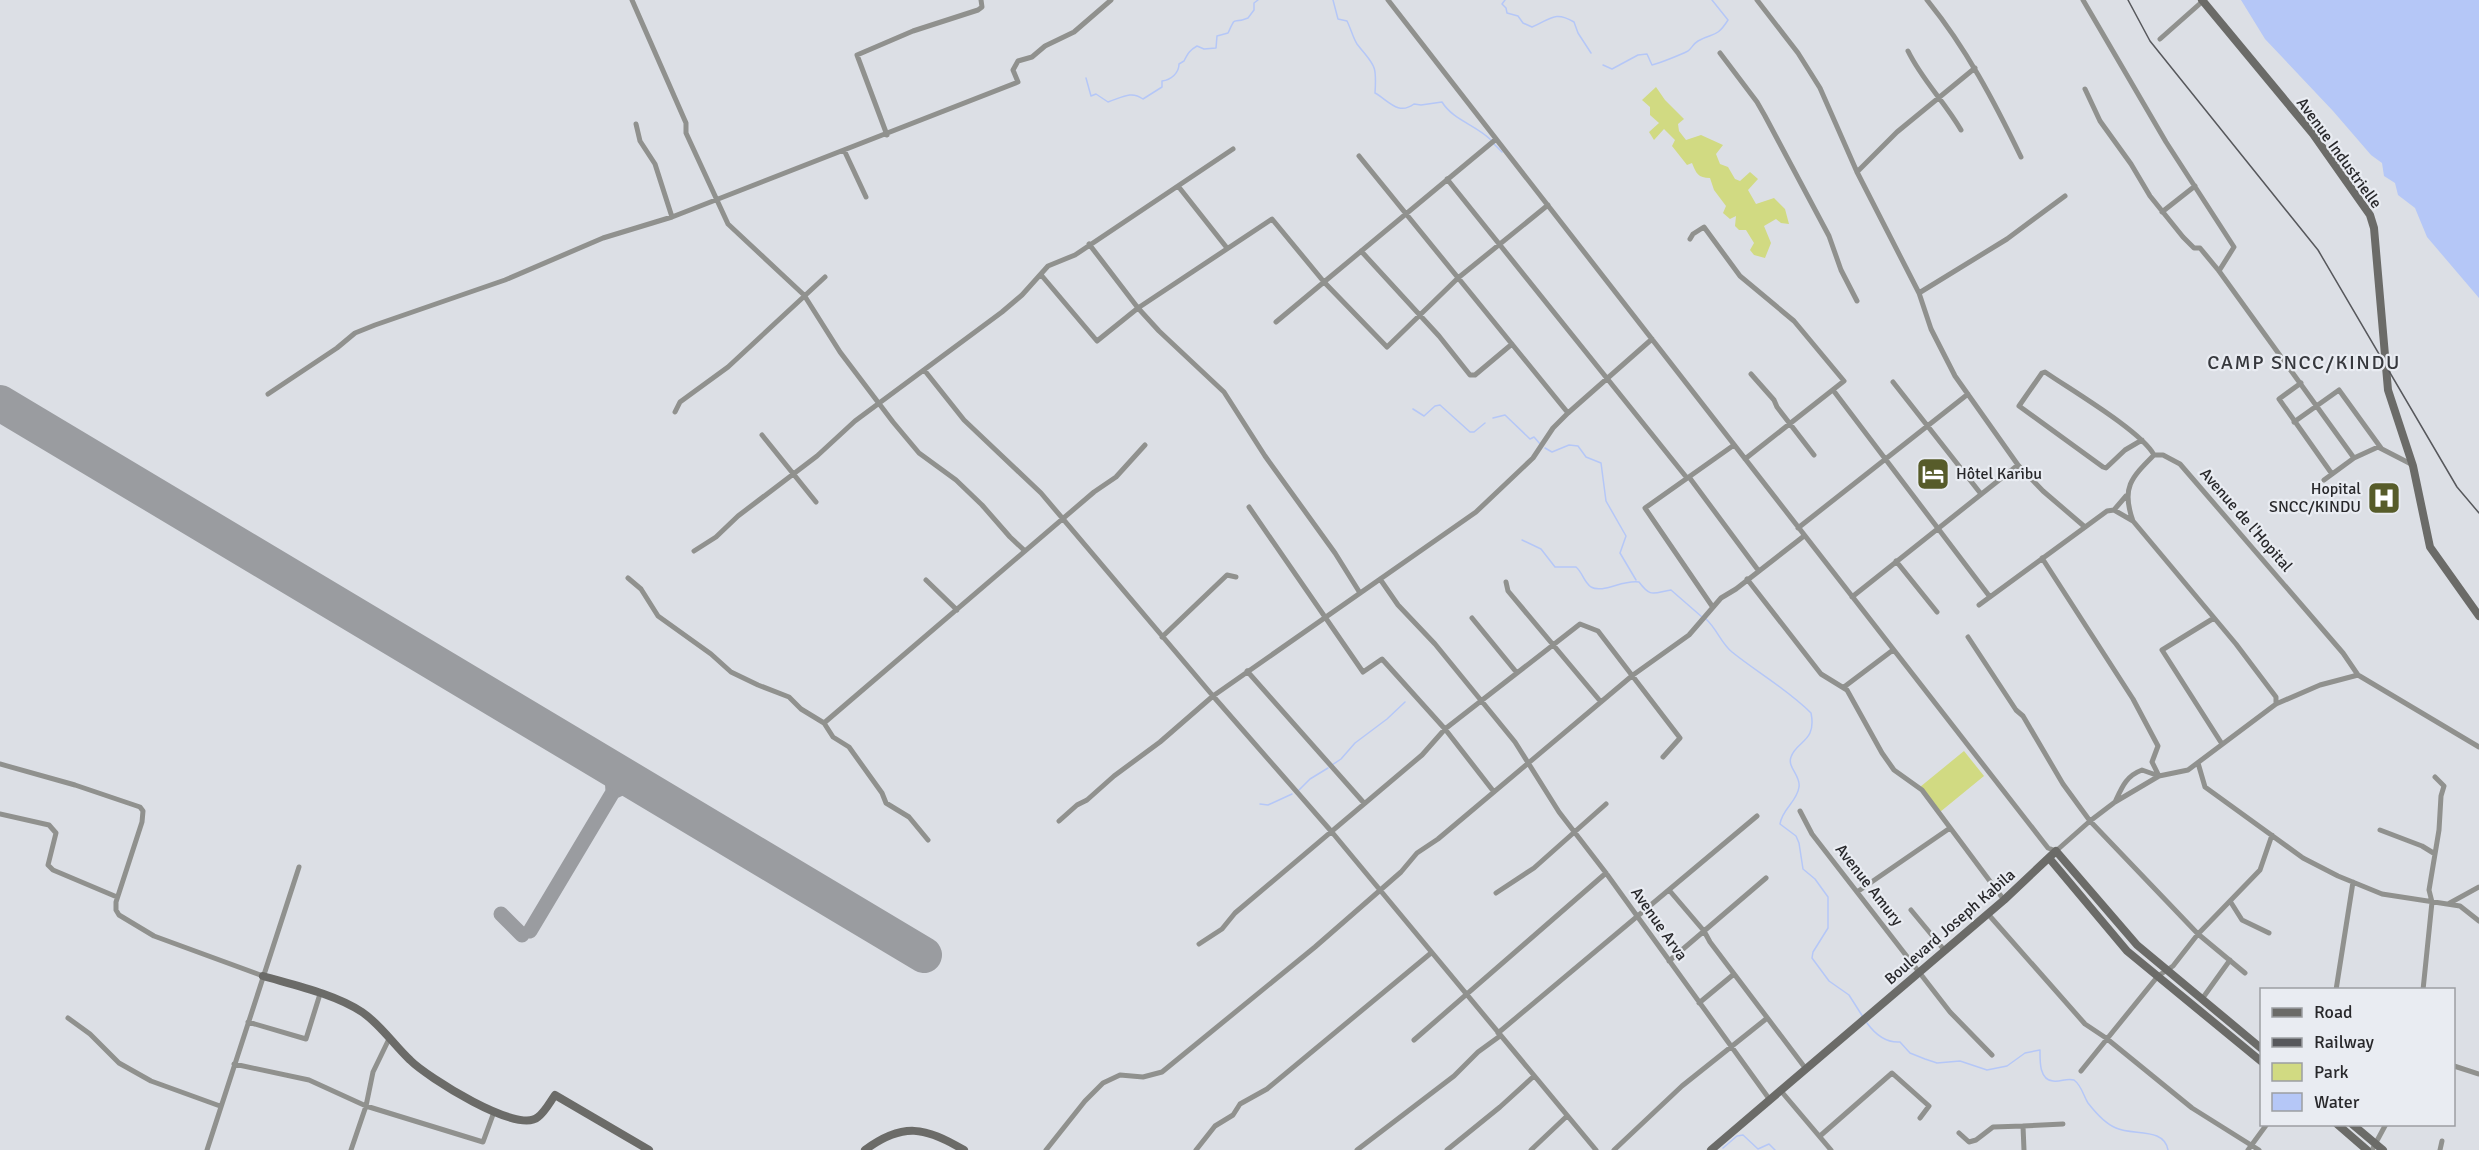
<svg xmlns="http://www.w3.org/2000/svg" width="2479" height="1150" font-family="Signika,sans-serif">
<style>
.green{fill:#d1da82}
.water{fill:#b5c7f7}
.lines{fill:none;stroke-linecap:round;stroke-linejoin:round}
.stream{stroke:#b5c7f7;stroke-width:1.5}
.taxiway{stroke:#9a9ca0;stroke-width:15}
.runway{stroke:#9a9ca0;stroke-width:36}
.street{stroke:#90918e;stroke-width:5}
.secondary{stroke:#6b6b68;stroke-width:8}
.rail{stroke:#57585c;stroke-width:1.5}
.labels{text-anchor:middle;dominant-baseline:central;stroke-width:4.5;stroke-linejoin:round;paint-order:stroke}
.street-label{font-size:16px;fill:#28282b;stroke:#e9ecf2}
.poi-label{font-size:16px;fill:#28282b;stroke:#e9ecf2;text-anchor:start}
.quarter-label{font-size:20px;letter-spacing:1.5px;fill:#36383d;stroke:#e9ecf2}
</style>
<rect width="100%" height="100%" fill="#dcdfe5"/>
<path class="green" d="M1656 87 1665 100 1684 119 1678 124 1679 131 1686 140 1701 135 1723 145 1716 154 1720 164 1728 167 1735 179 1740 181 1750 172 1758 179 1748 190 1756 204 1774 198 1785 209 1789 224 1781 223 1776 219 1764 226 1771 243 1765 258 1754 255 1750 250 1754 243 1746 230H1739L1735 226 1736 216 1730 219 1723 213 1726 206 1714 190 1710 178C1698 178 1696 173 1692 163L1687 165 1672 146 1675 140 1664 129 1654 140 1649 132 1659 123 1650 115V107L1642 100Z
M1964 751 1984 776 1940 812 1920 787Z"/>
<path class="water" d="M2241 0H2479V298L2427 237 2415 208 2398 195 2395 183 2384 176 2382 163 2371 155 2333 111 2265 39Z"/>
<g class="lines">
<path class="stream" d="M1333 0 1338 19 1347 21C1351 29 1353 38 1357 44 1374 66 1377 63 1375 93 1388 100 1398 116 1414 104L1421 105 1442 102C1453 120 1476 125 1491 140
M1505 0 1502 4 1506 8 1507 13 1518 16 1523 23 1532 27C1550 20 1554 10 1574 22L1578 33 1591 53
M1603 65 1612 69 1638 55 1647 54 1652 65C1660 63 1680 55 1688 51 1692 48 1693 44 1698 41 1713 32 1716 39 1728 20L1712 0
M1086 78 1091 96 1096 94 1108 102C1121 98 1131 90 1143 99L1162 87V81C1171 80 1179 73 1179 64L1184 61C1188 53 1190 50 1197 46L1204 49 1216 48 1217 36 1228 33C1237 14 1231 25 1248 18L1254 10V3L1258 0
M1494 144 1502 152
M1413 409 1424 416 1435 406 1440 405 1470 432H1474L1485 423
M1493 418 1505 415 1530 439 1534 437 1541 445
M1545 448 1552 452 1569 445 1578 446 1586 457 1601 463 1606 501 1626 536 1620 553 1636 580
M1522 540 1541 549 1555 567H1576C1583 573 1583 581 1591 587 1603 594 1623 579 1639 582 1651 598 1653 593 1671 590L1702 617
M1706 619C1717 629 1721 643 1732 652 1758 673 1787 689 1811 713 1817 742 1796 741 1791 757 1787 767 1801 776 1799 787 1797 802 1782 809 1780 824L1796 836 1799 843 1803 869 1815 879 1828 897V928L1813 952 1812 958 1829 981 1849 995 1863 1017
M1332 765 1341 759 1355 743 1387 719 1405 702
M1299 790 1310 779 1328 768
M1260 804 1268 805 1292 794
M1867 1023C1875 1034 1886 1043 1900 1042L1910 1053 1925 1059 1937 1063 1960 1061 1987 1070 2007 1066 2025 1053 2040 1050C2040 1060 2039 1080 2053 1081 2061 1082 2066 1078 2074 1080 2082 1086 2083 1095 2088 1103 2095 1112 2106 1124 2116 1128 2133 1136 2164 1127 2168 1150
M1723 1148 1737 1136 1743 1135 1758 1149 1769 1144 1775 1150"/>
<path class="taxiway" d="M613 792 630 784 641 786
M501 914 522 935
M530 931 613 792 612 775 604 764"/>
<path class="runway" d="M0 403 924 955"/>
<path class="street" d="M632 0 686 123V133L728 224 804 295 840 352 893 422 919 453 956 480 982 505 1010 537 1025 551
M1388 0 2048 848 2056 851 2090 821 2115 802 2159 776 2188 770 2276 704 2320 685 2358 675 2479 747
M1757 0 1798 53 1820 88 1857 172 1919 293 1931 329 1955 376 2018 465 2043 491 2085 527
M1927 0C1966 48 1994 101 2021 157
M2083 0 2166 142 2234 247 2219 271
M2160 39 2203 1
M1908 51C1922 80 1945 102 1961 130
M1720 53 1757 102 1765 116 1829 236 1841 270 1857 301
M2085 89 2100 121 2131 164 2150 196 2183 237 2194 248H2200L2219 271 2354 458
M636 124 640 141 655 164 672 217
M887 135 857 55 913 31 978 10 982 7 981 0
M1495 140 1324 282 1387 347 1458 278 1548 205
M844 150 866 197
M1359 156 1568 413
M1857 172 1897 132 1975 68
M1447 179 1687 478
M1178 186 1227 248
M2162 212 2195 186
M1690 239 1693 234 1704 227 1740 276 1794 321 1844 381 1745 459
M1361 251 1439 336 1470 375H1475L1512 344
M1042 276 1097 341 1138 308 1089 244
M1919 293 2007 239 2065 196
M1276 322 1324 282 1272 219 1138 308 1159 331 1224 392 1265 456 1335 553 1360 593
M925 371 964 420 1041 493 1213 696 1476 512 1533 458 1553 428 1568 413 1652 339
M1751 374 1774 400 1777 407 1814 455
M1893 382 1981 494
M2301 383 2279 399 2332 474
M1833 390 1990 597
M268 394 337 348 355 333 375 325 505 280 603 238 672 217 1018 82 1013 70 1018 61 1032 57 1045 46 1074 32 1111 0
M675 412 680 402 728 367 825 277
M2294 422 2339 390 2381 448
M762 435 816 502
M2142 440 2125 450 2106 468 2103 467 2019 406 2042 373 2045 372C2071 390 2141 431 2154 455
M1689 477 1758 570
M2324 480 2354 458 2378 447 2413 465
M1249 507 1363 672 1382 659 1445 729 1494 792
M2114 510 2126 496
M2133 521C2121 488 2131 478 2154 455H2163L2180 464 2343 653 2358 675
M1798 528 1968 394
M694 551 716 537 738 516 817 456 855 421 1002 312 1022 295 1048 266 1075 255 1233 149
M2042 558 2133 699 2158 746 2152 762 2159 776
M1896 561 1937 612
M628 578 641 589 658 616 711 654 731 672 758 685 789 697 801 709 824 723 833 737 849 747 882 793 886 803 909 817 928 840
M1380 579 1398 605 1435 644 1515 742 1559 812 1606 873 1770 1100
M1747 579 1821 674 1847 690 1882 753 1894 770 1922 790 2004 900
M926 580 957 610
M1506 582 1508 591 1601 702
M1852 597 2018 465
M1979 605 2107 511 2114 510 2133 521 2236 644 2276 697V704
M1712 606 1645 508 1734 445
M1472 618 1517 673
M2214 618 2162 650 2222 744
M1162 637 1227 575 1236 577
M1968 637 2016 710 2023 716 2063 784 2090 821 2198 934 2245 973
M1247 671 1364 803
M1844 687 1893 650
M824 723 1094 492 1116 477 1145 445
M2198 763 2205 787 2303 858 2338 876 2382 894 2460 906 2479 921
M0 764 75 785 140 807 143 811 142 822 116 902V910L119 915 154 936 263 976
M2115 802C2122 787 2126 776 2142 770L2159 776
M1800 811 1812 834 1950 1012 1992 1055
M0 814 49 825 56 833 48 865 53 870 117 897
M1059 821 1077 805 1087 800 1114 776 1160 742 1213 696 1331 831 1596 1150
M2380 830 2422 846 2435 854
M1669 890 1704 931 1710 942 1806 1069
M1857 892 1950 828
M1496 893 1534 868 1606 804
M2230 901 2242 920 2269 933
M2448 904 2479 887
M1911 910 1945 951
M1988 914 2085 1024 2106 1038 2192 1108 2259 1150
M1199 944 1222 929 1235 913 1422 755 1445 729 1580 624 1598 631 1680 738 1663 757
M1669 961 1766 878
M2336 990 2353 882
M2423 990 2432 902 2429 890 2439 830 2441 796 2444 786 2435 777
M2202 999 2230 960
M1699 1003 1734 974
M68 1018 90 1034 119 1063 151 1081 220 1106
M248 1022 306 1039 320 994
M1498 1033 1757 816
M1414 1040 1606 873
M234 1064 309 1080 366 1106 483 1142 494 1112
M2454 1066 2479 1074
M2081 1071 2158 976 2173 966 2198 934 2260 870 2272 835
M1781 1091 1831 1150
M2023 1126 2063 1124
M1959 1133 1969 1142 1976 1140 1993 1127 2023 1126 2024 1150
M1820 1136 1892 1073 1929 1106 1920 1118
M207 1150 299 867
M351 1150 366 1106 373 1072 389 1039
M1046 1150 1085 1101 1103 1083 1120 1075 1143 1077 1162 1072 1315 947 1401 872 1417 853 1438 839 1633 675 1689 635 1721 598 1736 589 1804 536
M1196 1150 1215 1126 1233 1115 1240 1104 1267 1089 1431 953
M1357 1150 1454 1076 1478 1052 1500 1036
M1447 1150 1500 1107 1534 1076
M1531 1150 1567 1116
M1614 1150 1682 1086 1766 1019
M2248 1150 2267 1124
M2372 1150 2386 1124
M2440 1150 2442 1141"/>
<path class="secondary" d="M2202 0 2313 134 2370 215 2374 228 2388 390 2413 466 2430 547 2479 616
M2049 858 2127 951 2262 1062
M263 976C294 985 335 994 362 1012 380 1024 394 1045 410 1060 427 1077 518 1135 538 1117 545 1112 550 1102 555 1095L649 1150
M2337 1124 2367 1150
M2352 1124 2383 1150
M865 1150C903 1122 925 1127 964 1150
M1711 1150 2004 900 2056 851 2137 945 2262 1049"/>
<path class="rail" d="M2128 0 2150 41 2318 250 2457 487 2479 513"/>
</g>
<defs>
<g id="hotel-square" transform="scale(1.725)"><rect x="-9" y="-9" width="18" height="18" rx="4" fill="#575c2a" stroke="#e9ecf2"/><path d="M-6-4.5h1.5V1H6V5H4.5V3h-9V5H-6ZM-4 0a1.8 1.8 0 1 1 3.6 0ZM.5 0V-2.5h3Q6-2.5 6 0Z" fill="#fff"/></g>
<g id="hospital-square" transform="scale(1.725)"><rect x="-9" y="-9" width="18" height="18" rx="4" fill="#575c2a" stroke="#e9ecf2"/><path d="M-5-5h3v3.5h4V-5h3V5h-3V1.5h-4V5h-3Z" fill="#fff"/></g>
</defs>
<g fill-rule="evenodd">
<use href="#hotel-square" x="1933" y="474"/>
<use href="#hospital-square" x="2384" y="498"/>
</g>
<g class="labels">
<g class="street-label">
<text transform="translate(2339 153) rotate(54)">Avenue Industrielle</text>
<text transform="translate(2246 520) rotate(49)">Avenue de l'Hopital</text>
<text transform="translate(1869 885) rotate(52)">Avenue Amury</text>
<text transform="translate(1659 924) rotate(55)">Avenue Arva</text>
<text transform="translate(1950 927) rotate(-41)">Boulevard Joseph Kabila</text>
</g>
<g class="poi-label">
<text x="1956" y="474">Hôtel Karibu</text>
<text x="2361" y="489" text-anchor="end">Hopital<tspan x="2361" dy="18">SNCC/KINDU</tspan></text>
</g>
<g class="quarter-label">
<text x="2304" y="362">CAMP SNCC/KINDU</text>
</g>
</g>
<rect x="2260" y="988" width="195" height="138" fill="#e9ecf2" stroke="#9c9ea2" stroke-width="1.5"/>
<rect x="2272" y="1008" width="30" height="9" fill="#6b6b68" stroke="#9c9ea2" stroke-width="1.5"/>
<text x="2314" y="1018" font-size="18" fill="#28282b">Road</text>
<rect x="2272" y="1038" width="30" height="9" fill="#57585c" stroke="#9c9ea2" stroke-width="1.5"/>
<text x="2314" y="1048" font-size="18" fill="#28282b">Railway</text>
<rect x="2272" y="1063" width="30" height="18" fill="#d1da82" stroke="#9c9ea2" stroke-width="1.5"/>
<text x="2314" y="1078" font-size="18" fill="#28282b">Park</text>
<rect x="2272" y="1093" width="30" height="18" fill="#b5c7f7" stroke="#9c9ea2" stroke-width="1.5"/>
<text x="2314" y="1108" font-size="18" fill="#28282b">Water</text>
</svg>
